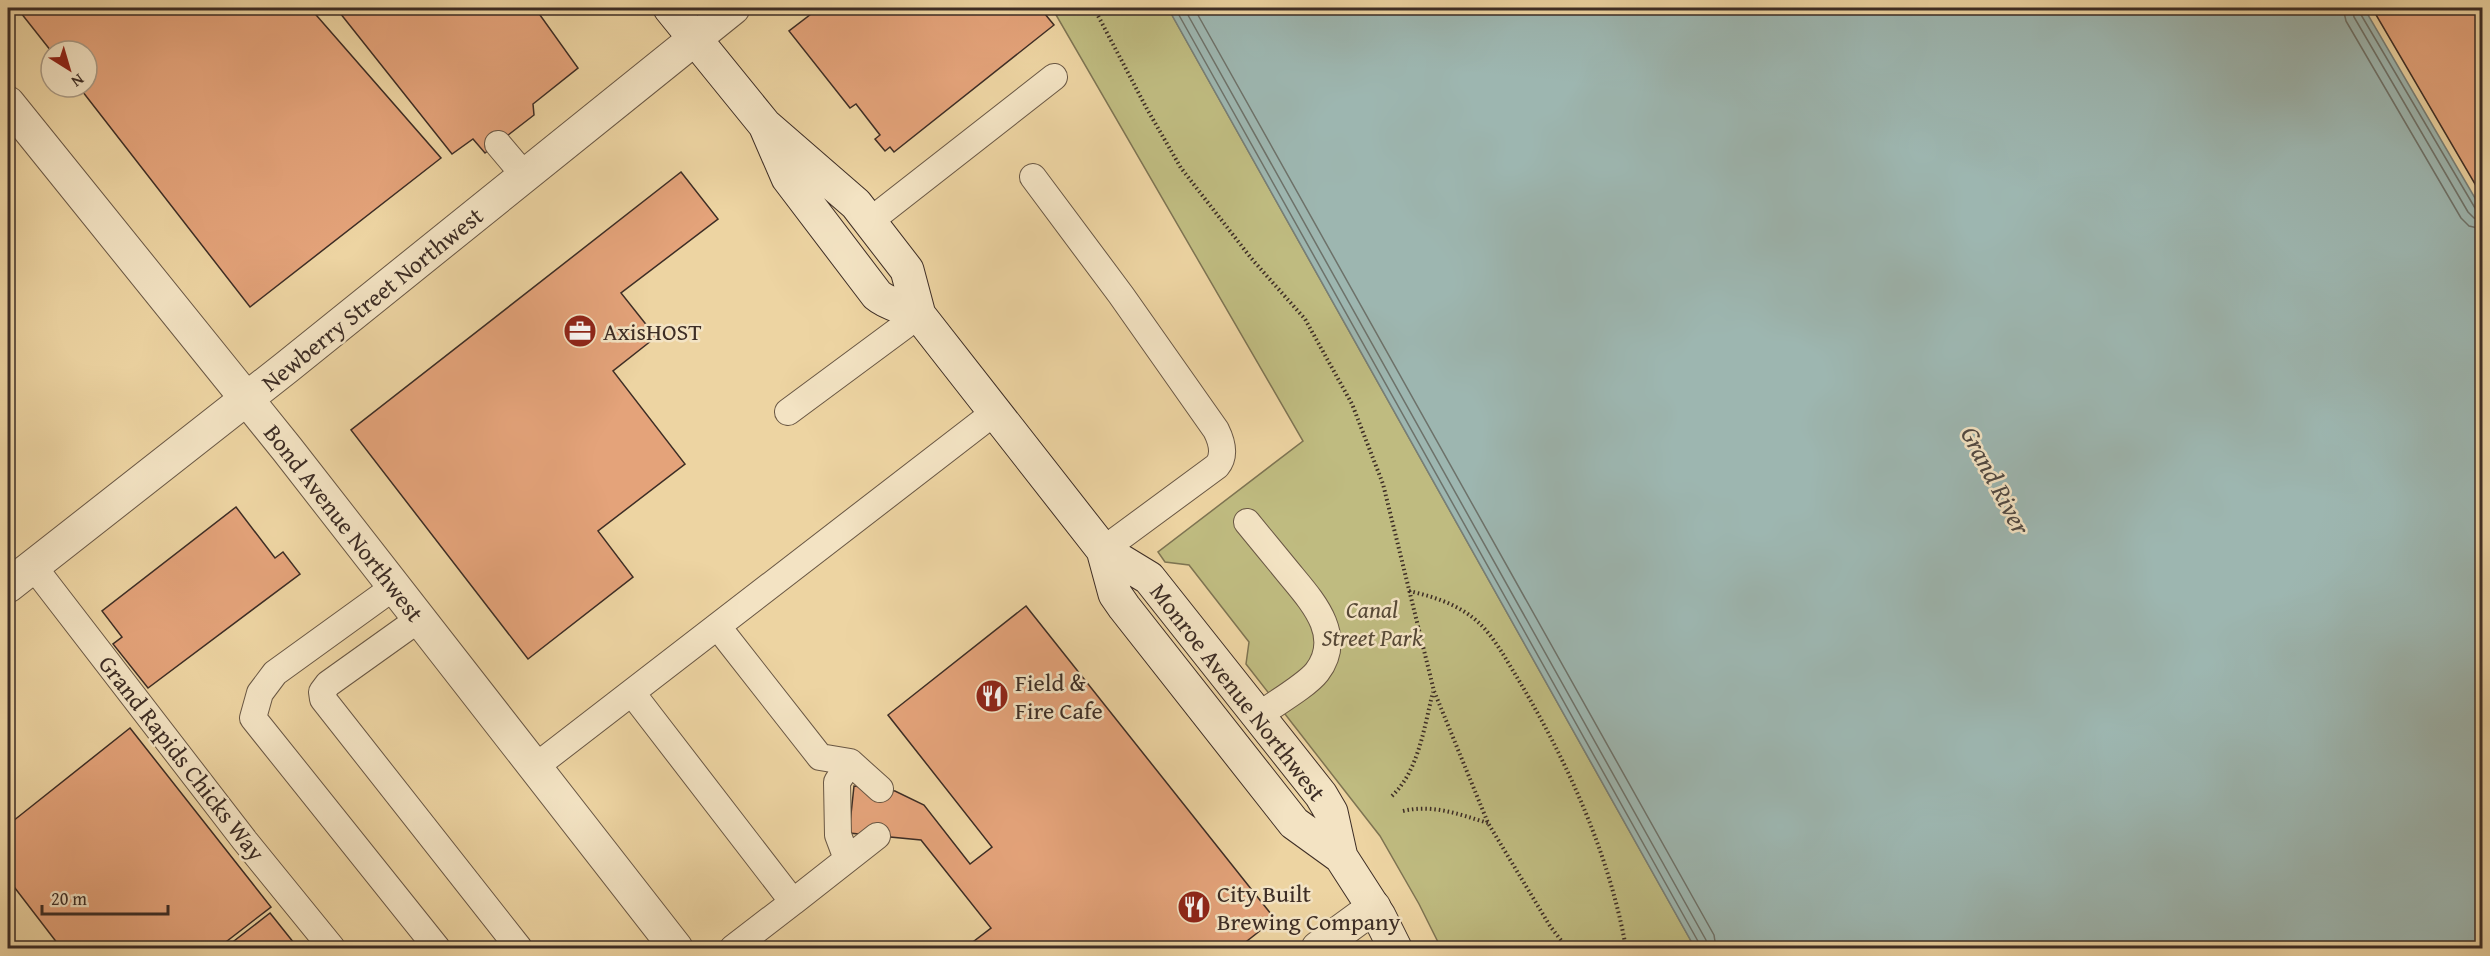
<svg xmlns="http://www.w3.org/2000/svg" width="2490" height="956" font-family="'Gentium Book Plus',serif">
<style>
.green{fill:#bfbb80;stroke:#7e7452;stroke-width:1.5}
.water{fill:#9db6b0;stroke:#777f78;stroke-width:1.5}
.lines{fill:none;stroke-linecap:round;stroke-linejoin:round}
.shore{stroke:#6d726a;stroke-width:1.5}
.building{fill:#e4a37a;stroke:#3d2d25;stroke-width:1.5}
.service-casing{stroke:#695744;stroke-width:28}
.minor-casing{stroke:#695744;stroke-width:35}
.tertiary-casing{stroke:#695744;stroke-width:35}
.secondary-casing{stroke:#3d2d25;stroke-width:35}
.path{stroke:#3d2d25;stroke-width:4;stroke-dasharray:1.5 3;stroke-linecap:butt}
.service{stroke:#f3e3c3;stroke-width:26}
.minor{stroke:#f3e3c3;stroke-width:33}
.tertiary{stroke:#f3e3c3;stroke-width:33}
.secondary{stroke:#f3e3c3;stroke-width:33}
.labels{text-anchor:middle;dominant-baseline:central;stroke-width:5;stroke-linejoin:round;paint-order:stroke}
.street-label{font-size:24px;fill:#3d2d25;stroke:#f3e3c3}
.poi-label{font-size:24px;fill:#3d2d25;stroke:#f3e3c3;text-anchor:start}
.park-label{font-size:24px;font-style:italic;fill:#574937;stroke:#f3e3c3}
.water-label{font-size:26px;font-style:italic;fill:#504841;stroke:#f3e3c3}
</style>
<rect width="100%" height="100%" fill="#edd4a2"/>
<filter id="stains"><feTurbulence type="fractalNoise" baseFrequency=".00333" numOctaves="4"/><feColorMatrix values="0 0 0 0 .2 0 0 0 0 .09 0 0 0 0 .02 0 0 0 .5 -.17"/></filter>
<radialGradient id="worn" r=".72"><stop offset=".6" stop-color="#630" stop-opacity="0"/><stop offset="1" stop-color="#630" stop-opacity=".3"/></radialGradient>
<path class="green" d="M1052 8H1168L1695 948H1441L1419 904 1380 836 1246 664 1249 642 1189 565 1165 562 1158 552 1303 441Z"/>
<path class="water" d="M1168 8H2364L2482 210V948H1695Z"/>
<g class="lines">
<path class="shore" d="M1175 8 1699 943 1700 948
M1184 8 1706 940 1707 948
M1194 8 1714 935 1716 948
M2343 8 2346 21 2461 218 2469 226 2482 229
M2352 8 2354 17 2468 212 2474 218 2482 220
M2360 8V13L2475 208 2482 212"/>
</g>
<path class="building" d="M17 8H310L441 158 250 307 79 87H87V51H51Z
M336 8H535L578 68 533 104 534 115 485 153 473 139 452 154Z
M819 8H1040L1054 25 894 152 890 147 885 151 875 139 880 135 856 104 850 108 789 31Z
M2372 8H2482V196Z
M681 172 718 219 621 293 656 337 613 371 685 464 598 531 633 577 528 659 351 430Z
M236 507 275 558 283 552 300 574 148 688 113 644 122 637 102 611Z
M1026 606 1275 919 1238 948H965L991 928 921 840 849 833 854 786 895 791 924 805 970 864 992 847 888 715Z
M130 728 271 907 218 948H61L8 879V825Z
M270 913 298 948H225Z"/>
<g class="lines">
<g class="service-casing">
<path id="service" d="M498 144 525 176
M1033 177 1121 295 1216 430C1222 442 1226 455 1217 466L1103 550
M870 221 1054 77
M788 412 919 315
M1247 522C1261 539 1274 555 1288 572 1311 600 1345 635 1317 672 1306 686 1274 704 1258 716
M33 566 245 841 332 948
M394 587 275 673 260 693 253 718 437 948
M419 619 328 684 322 692 323 699 519 948
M718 627 820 757 850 762 880 789
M632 693 793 902 733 948
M535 767 995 412
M847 859 838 835 837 782 850 762
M793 902 877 836"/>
</g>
<g class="minor-casing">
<path id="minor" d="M8 103 287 449 676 948
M1318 948 1374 907"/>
</g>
<g class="tertiary-casing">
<path id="tertiary" d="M8 586 287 367 733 8"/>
</g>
<g class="secondary-casing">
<path id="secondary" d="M670 8 765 125 856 204 907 270 919 315
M765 125 788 178 877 295C890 306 905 306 919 315L1103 550 1149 578 1321 795 1331 812 1341 857 1379 916 1395 948
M1103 550 1115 594 1124 607 1294 823 1341 857"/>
</g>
<path class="path" d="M1094 8 1147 109 1181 168 1251 258 1305 319 1352 404 1383 484 1434 691 1488 823 1550 926 1567 948
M1409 591C1431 596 1454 603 1472 617 1492 632 1505 658 1518 679 1567 761 1609 853 1626 948
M1392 796C1419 770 1424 727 1433 692
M1403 811C1433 804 1458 814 1488 823"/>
<use href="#service" class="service"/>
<use href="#minor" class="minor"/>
<use href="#tertiary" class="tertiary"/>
<use href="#secondary" class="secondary"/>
</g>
<defs>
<g id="office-disc" transform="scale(1.725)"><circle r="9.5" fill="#8f2418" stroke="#f3e3c3"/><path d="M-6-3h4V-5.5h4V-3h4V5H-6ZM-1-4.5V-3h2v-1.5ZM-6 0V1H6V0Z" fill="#fff"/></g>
<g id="restaurant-disc" transform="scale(1.725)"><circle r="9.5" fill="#8f2418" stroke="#f3e3c3"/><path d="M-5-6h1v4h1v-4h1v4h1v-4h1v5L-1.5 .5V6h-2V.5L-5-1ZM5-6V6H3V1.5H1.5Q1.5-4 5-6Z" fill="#fff"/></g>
</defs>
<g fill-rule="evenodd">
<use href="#office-disc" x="580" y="331"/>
<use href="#restaurant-disc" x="992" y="696"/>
<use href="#restaurant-disc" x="1194" y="907"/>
</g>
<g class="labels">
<g class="street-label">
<text transform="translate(372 299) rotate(-39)">Newberry Street Northwest</text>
<text transform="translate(344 523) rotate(52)">Bond Avenue Northwest</text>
<text transform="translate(1238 692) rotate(52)">Monroe Avenue Northwest</text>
<text transform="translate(182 758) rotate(52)">Grand Rapids Chicks Way</text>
</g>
<g class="poi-label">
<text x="603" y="331">AxisHOST</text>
<text x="1015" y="682">Field &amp;<tspan x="1015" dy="28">Fire Cafe</tspan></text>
<text x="1217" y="893">City Built<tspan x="1217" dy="28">Brewing Company</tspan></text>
</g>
<g class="park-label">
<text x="1372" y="609">Canal<tspan x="1372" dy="28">Street Park</tspan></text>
</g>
<g class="water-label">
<text transform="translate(1996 480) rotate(62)">Grand River</text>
</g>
</g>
<rect width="2490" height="956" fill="none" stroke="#edd4a2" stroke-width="30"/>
<rect x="9" y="9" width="2472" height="938" fill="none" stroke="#3d2d25" stroke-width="3"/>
<rect x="15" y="15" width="2460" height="926" fill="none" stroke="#3d2d25" stroke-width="1.5"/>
<g transform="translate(69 69) rotate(143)"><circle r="28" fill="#f3e3c3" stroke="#aa9a84" stroke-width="1.5"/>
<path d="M0-4.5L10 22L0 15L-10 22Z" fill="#8f2418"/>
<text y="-9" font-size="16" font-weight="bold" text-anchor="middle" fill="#3d2d25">N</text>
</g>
<path d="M42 905v9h126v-9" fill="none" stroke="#3d2d25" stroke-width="3"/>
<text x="51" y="905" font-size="18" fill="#3d2d25" stroke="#f3e3c3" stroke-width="4.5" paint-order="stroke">20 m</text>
<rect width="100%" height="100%" filter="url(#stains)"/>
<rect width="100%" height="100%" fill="url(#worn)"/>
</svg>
